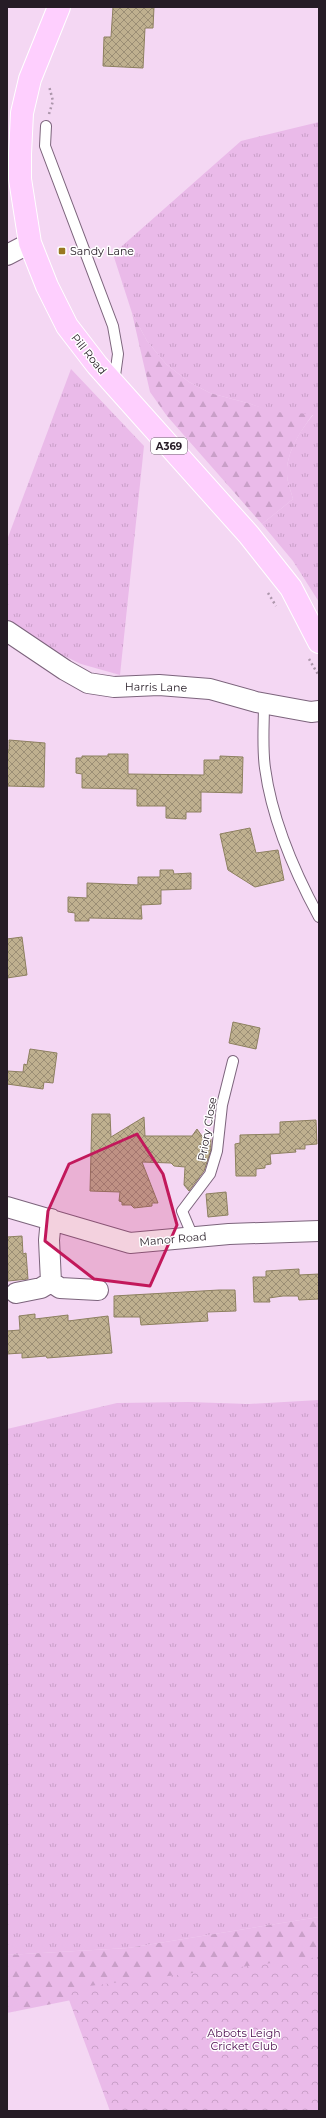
<svg xmlns="http://www.w3.org/2000/svg" width="326" height="2118" font-family="Montserrat,sans-serif">
<style>
.grass{fill:url(#grass-tufts)}
.forest{fill:url(#forest-firs)}
.park{fill:url(#park-crowns)}
.building{fill:url(#building-cross-hatch);stroke:#8d8060}
.lines{fill:none;stroke-linecap:round;stroke-linejoin:round}
.service-casing{stroke:#7c647c;stroke-width:12}
.minor-casing{stroke:#7c647c;stroke-width:22}
.primary-casing{stroke:#fff;stroke-width:24}
.path{stroke:#ac96ab;stroke-width:2.5;stroke-dasharray:2 3;stroke-linecap:butt}
.service{stroke:#fff;stroke-width:10}
.minor{stroke:#fff;stroke-width:20}
.primary{stroke:#fecffe;stroke-width:22}
.marked{fill:#c2185b;fill-opacity:0.2;stroke:#c2185b;stroke-width:3;stroke-linejoin:round}
.poi-dot{fill:#987821;stroke:#fff;stroke-width:1.5}
.labels{text-anchor:middle;dominant-baseline:central;stroke-width:3;stroke-linejoin:round;paint-order:stroke}
.shield{fill:#fff;stroke:#676067;stroke-width:1}
.shield-label{font-size:10px;font-weight:bold;fill:#261c26}
.poi-label{font-size:11px;fill:#261c26;stroke:#fff;text-anchor:start}
.street-label{font-size:11px;fill:#261c26;stroke:#fff}
.park-label{font-size:11px;fill:#4b0c4d;stroke:#fff}
</style>
<defs>
<pattern id="grass-tufts" width="24" height="20" patternUnits="userSpaceOnUse"><rect width="24" height="20" fill="#eabae9"/><path d="M3 7l-1-3M5 7V3M7 7l1-3M15 17l-1-3M17 17v-4M19 17l1-3" fill="none" stroke="#c99fc8"/></pattern>
<pattern id="forest-firs" width="22" height="20" patternUnits="userSpaceOnUse"><rect width="22" height="20" fill="#eabae9"/><path d="M5 1l3.5 6h-7zM16 11l3.5 6h-7z" fill="#c99fc8"/></pattern>
<pattern id="park-crowns" width="20" height="18" patternUnits="userSpaceOnUse"><rect width="20" height="18" fill="#eabae9"/><path d="M2 6a3 3 0 1 1 6 0M12 15a3 3 0 1 1 6 0" fill="none" stroke="#c99fc8"/></pattern>
<pattern id="building-cross-hatch" width="8" height="8" patternUnits="userSpaceOnUse"><rect width="8" height="8" fill="#bfb08f"/><path d="M0 0l8 8M0 8l8-8" fill="none" stroke="#9b8e75"/></pattern>
</defs>
<rect width="100%" height="100%" fill="#f4d7f3"/>
<path class="grass" d="M319 122V602L293 561 262 524 293 499C291 491 287 482 287 474 286 453 300 431 313 415L275 413 251 404 210 393 189 382 166 364 147 341 132 313 113 254 241 141Z
M71 369 144 446 120 675 81 664 39 644 7 621V540Z
M319 1400V1917L128 1948 7 1955V1429L117 1403 188 1402 249 1404Z"/>
<path class="forest" d="M132 313 147 341 166 364 189 382 210 393 251 404 275 412 313 414C301 431 286 452 287 474 287 482 291 491 293 499L262 524 167 416 150 392Z
M319 1917V2078L121 1990 7 2013V1955L128 1948Z"/>
<path class="park" d="M319 1957V2111H110L65 1989Z"/>
<path class="building" d="M113 7H154L153 28H145L143 68 103 66 104 37H111Z
M9 740 45 743 44 787 7 786V750H9Z
M108 754H128V774L204 775V760H220V756L243 757 242 793 201 792V812H186V819L166 818V806H137V789L82 788V774L76 773V758H82V756H108Z
M250 828 256 853 278 850 284 880 255 887 228 870 220 834Z
M160 870H173L174 874 191 873V889L161 890V904L141 905 142 919 89 918V921H75V913L68 912V897L87 898V883L138 885V877H160Z
M22 937 27 975 7 978V939Z
M233 1022 260 1028 256 1049 229 1043Z
M30 1049 57 1053 53 1083 44 1082 43 1089 7 1084V1071L23 1072 24 1064 27 1065Z
M92 1114H110L111 1137 144 1117 145 1136H192L197 1129 204 1139H211V1150L204 1171 189 1191 184 1185 185 1167 174 1166 171 1163 142 1162 158 1203H152V1206L134 1208 131 1205H122V1202L119 1201 120 1192 90 1191Z
M316 1120 317 1144 305 1145V1149H295L296 1152 270 1154 271 1164 265 1165V1168L256 1169V1176H236L235 1144 240 1143V1135L280 1134V1122Z
M226 1192 228 1215 208 1217 206 1194Z
M22 1236 23 1254 26 1253 28 1279 8 1281 7 1237Z
M299 1269V1275L319 1274V1299L299 1300 298 1296H283L269 1298 270 1302H254L253 1277H266V1271Z
M219 1290H235L236 1311 207 1312 208 1321 141 1325 140 1317H114V1296Z
M35 1314V1319L68 1315V1321L108 1316 112 1353 47 1358 46 1356 22 1358V1353L7 1354V1331L20 1330 19 1316Z"/>
<g class="lines">
<g class="service-casing">
<path id="service" d="M46 126 45 146 113 326 118 354 114 383
M264 703C264 724 262 747 265 768 272 820 294 871 319 917
M193 1237 182 1211 210 1174 217 1151 222 1105 233 1061"/>
</g>
<g class="minor-casing">
<path id="minor" d="M7 255 30 243
M7 631 65 670 88 683 114 687 159 685 210 689 256 702 311 712 319 711
M7 1207 130 1243 229 1234 319 1231
M51 1282 49 1240 51 1219
M16 1293 41 1288 51 1282 60 1288 98 1290"/>
</g>
<g class="primary-casing">
<path id="primary" d="M59 7 30 79 22 113 20 154V179L30 243 47 286 67 326 97 365 249 535 291 588 319 642"/>
</g>
<path class="path" d="M49 114 53 101 49 86
M268 593 276 606
M309 659 319 676"/>
<use href="#service" class="service"/>
<use href="#minor" class="minor"/>
<use href="#primary" class="primary"/>
</g>
<path class="marked" d="M137 1134 163 1174 177 1225 150 1286 94 1279 45 1241 48 1211 69 1164Z"/>
<rect class="poi-dot" x="58" y="247" width="8" height="8" rx="2"/>
<g class="labels">
<rect class="shield" x="151" y="438" width="36" height="16" rx="3"/>
<g class="shield-label">
<text x="169" y="446">A369</text>
</g>
<g class="poi-label">
<text x="70" y="251">Sandy Lane</text>
</g>
<g class="street-label">
<text transform="translate(89 354) rotate(51)">Pill Road</text>
<text transform="translate(156 687) rotate(1)">Harris Lane</text>
<text transform="translate(207 1129) rotate(-80)">Priory Close</text>
<text transform="translate(173 1239) rotate(-5)">Manor Road</text>
</g>
<g class="park-label">
<text x="244" y="2033">Abbots Leigh<tspan x="244" dy="13">Cricket Club</tspan></text>
</g>
</g>
<rect width="326" height="2118" fill="none" stroke="#261c26" stroke-width="16"/>
</svg>
